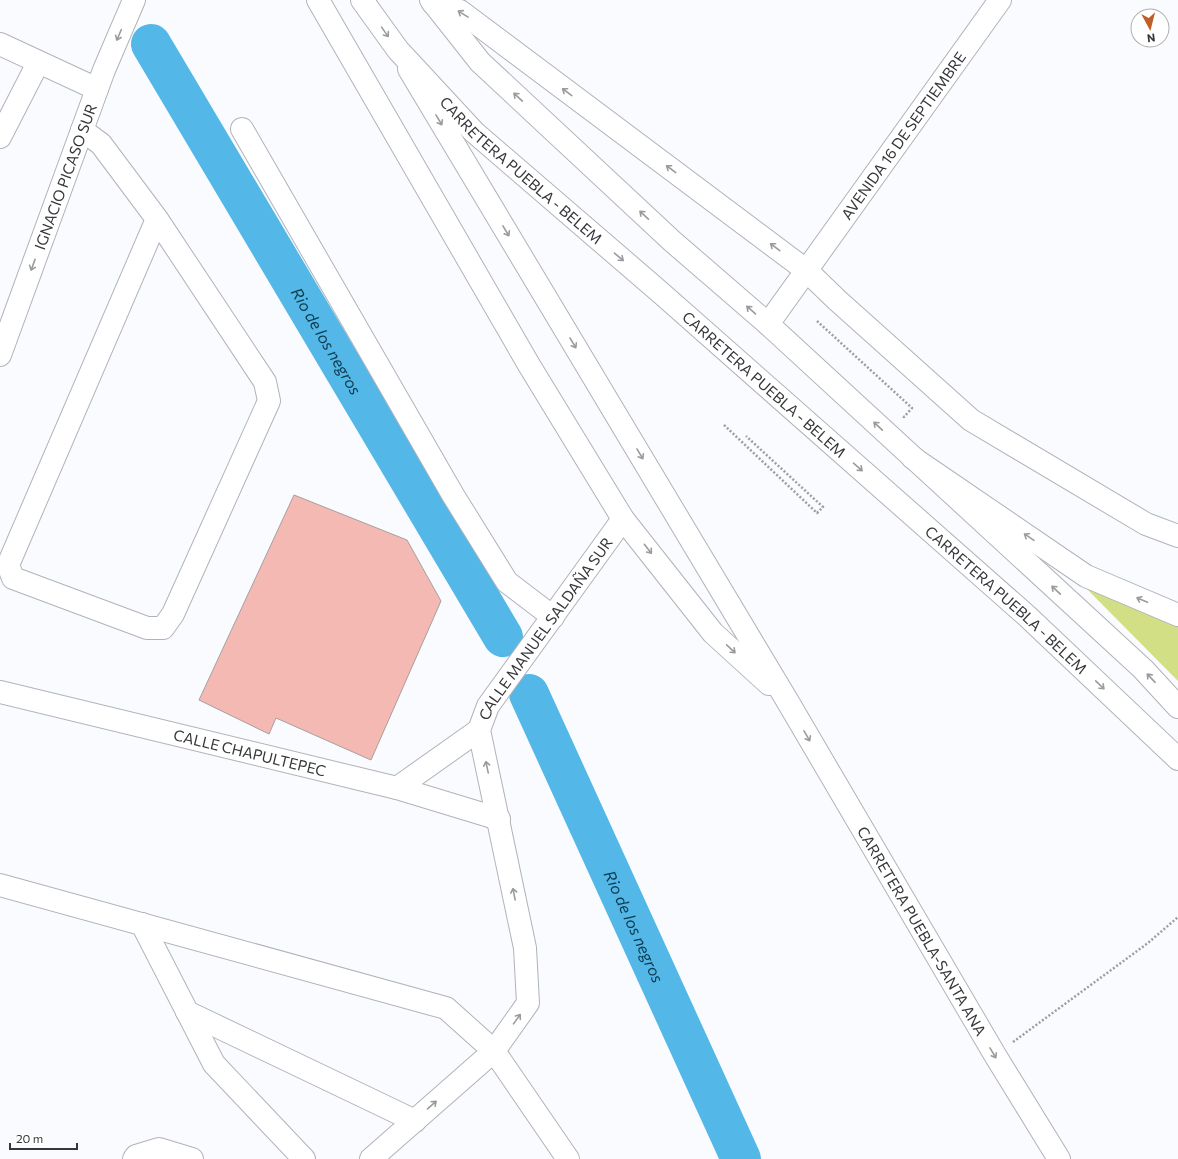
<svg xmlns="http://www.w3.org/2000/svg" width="1178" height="1159" font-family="Commissioner,sans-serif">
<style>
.green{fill:#d2df85}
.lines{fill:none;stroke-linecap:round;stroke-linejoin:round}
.river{stroke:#53b8e8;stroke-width:40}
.building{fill:#f5b9b4;stroke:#a69f9e}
.minor-casing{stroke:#b0b3b9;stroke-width:24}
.major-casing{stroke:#b0b3b9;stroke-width:24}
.highway-casing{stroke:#b0b3b9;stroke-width:24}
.path{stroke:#9d9ea2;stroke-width:2.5;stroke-dasharray:2 2;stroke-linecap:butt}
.minor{stroke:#fff;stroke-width:22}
.major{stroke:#fff;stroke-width:22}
.highway{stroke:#fff;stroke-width:22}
.oneway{stroke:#9a9b9c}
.labels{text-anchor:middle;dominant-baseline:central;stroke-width:3;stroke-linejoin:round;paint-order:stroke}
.street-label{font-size:15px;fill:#36373a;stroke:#fff}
.water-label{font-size:16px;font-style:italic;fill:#0e3a4e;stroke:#fff}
</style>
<rect width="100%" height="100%" fill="#f9fbff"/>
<path class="green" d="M1081 583 1178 626V681Z"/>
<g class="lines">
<g class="river">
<path id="s1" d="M151 44 503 637"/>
<path id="s2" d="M529 694 741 1159"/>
</g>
</g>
<path class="building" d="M294 495 407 540 441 601 371 760 276 718 269 734 199 700Z"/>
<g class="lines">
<g class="minor-casing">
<g id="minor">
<path d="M318 0 529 365 623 519 713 633 769 684"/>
<path d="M433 3 460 11 807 271 837 300 971 420 1146 524 1178 536"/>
<path d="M0 44 97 89"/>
<path id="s3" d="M409 69 788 702 995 1055 1059 1159"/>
<path d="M242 129 453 495 507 582 553 617"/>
<path d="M82 130 101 144 157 219 265 382 269 401 173 614 163 628H147L13 578 8 565 157 219"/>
<path d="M0 137 38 63"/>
<path id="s4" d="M768 324 1000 0"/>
<path id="s5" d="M0 692 397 788 499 819"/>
<path d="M397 788 479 730"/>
<path d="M0 885 446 1008 494 1051 568 1159"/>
<path d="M142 924 214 1064 304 1159"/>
<path d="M187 1012 415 1121"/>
<path d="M134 1159 136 1156 159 1149 192 1159"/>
<path id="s6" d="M371 1159 494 1051 528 1003 525 948 479 730 488 706 623 519"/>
</g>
</g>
<g class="major-casing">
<g id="major">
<path id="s7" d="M362 0 398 50 474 132 661 293 1027 616 1178 759"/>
<path d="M431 0 480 62 672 241 768 324 1143 669 1178 707"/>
<path id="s8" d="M0 355 104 70 134 0"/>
</g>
</g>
<g class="highway-casing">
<path id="highway" d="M913 458 1086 576 1178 615"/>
</g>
<path class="path" d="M817 321 912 408 904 417 903 416
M724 425 817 513 823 507 746 436
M1013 1042 1148 943 1178 917"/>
<use href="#minor" class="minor"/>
<use href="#major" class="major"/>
<use href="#highway" class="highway"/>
</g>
<defs><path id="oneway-shaft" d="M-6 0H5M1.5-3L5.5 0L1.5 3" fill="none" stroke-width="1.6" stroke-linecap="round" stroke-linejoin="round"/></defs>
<g class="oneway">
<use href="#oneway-shaft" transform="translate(463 14) rotate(-148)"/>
<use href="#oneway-shaft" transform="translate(385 32) rotate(55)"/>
<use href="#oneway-shaft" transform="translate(119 35) rotate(113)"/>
<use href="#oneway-shaft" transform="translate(567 92) rotate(-143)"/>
<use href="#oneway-shaft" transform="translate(518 97) rotate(-137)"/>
<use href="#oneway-shaft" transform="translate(439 120) rotate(59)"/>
<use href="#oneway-shaft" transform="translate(671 169) rotate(-143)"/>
<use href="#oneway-shaft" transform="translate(644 215) rotate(-137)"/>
<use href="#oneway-shaft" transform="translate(506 231) rotate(59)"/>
<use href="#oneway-shaft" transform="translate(775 247) rotate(-143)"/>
<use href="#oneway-shaft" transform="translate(619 257) rotate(40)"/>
<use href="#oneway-shaft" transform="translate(33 265) rotate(110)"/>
<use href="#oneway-shaft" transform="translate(751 310) rotate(-139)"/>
<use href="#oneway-shaft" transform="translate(573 343) rotate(59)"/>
<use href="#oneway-shaft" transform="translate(878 426) rotate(-137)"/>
<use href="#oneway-shaft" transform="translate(640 454) rotate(59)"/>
<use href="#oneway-shaft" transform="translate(858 467) rotate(41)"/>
<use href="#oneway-shaft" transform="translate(1029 537) rotate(-146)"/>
<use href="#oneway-shaft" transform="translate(648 549) rotate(52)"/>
<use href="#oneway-shaft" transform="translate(1056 590) rotate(-137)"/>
<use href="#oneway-shaft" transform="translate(1142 600) rotate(-157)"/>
<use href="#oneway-shaft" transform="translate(731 649) rotate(43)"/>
<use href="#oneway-shaft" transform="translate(1151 678) rotate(-133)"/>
<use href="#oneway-shaft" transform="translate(1100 685) rotate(44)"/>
<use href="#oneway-shaft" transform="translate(807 736) rotate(60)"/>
<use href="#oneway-shaft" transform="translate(487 767) rotate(-102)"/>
<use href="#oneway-shaft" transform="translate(514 894) rotate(-101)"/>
<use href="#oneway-shaft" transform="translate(517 1019) rotate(-54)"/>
<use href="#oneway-shaft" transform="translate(993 1053) rotate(59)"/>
<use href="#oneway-shaft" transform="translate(432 1105) rotate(-41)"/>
</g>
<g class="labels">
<g class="street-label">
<text stroke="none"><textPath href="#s4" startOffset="232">AVENIDA 16 DE SEPTIEMBRE</textPath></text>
<text stroke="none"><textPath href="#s7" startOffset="234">CARRETERA PUEBLA - BELEM</textPath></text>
<text stroke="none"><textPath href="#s8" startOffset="190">IGNACIO PICASO SUR</textPath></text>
<text stroke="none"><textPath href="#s7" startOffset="558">CARRETERA PUEBLA - BELEM</textPath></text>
<text stroke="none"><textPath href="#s7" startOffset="882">CARRETERA PUEBLA - BELEM</textPath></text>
<text stroke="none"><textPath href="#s6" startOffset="622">CALLE MANUEL SALDAÑA SUR</textPath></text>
<text stroke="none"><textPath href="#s5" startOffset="257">CALLE CHAPULTEPEC</textPath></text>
<text stroke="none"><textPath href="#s3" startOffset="1003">CARRETERA PUEBLA-SANTA ANA</textPath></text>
</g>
<g class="water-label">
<text stroke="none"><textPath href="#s1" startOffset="345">Rio de los negros</textPath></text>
<text stroke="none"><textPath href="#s2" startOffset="255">Rio de los negros</textPath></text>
</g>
</g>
<g transform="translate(1150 28) rotate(173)"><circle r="19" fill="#ffffff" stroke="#afafb0"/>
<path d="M0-3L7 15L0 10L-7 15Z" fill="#c15e26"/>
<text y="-6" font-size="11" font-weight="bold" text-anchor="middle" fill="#36373a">N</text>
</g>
<path d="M10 1143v6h67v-6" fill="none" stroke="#36373a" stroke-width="2"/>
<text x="16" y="1143" font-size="12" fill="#36373a" stroke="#ffffff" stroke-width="3" paint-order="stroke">20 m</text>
</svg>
